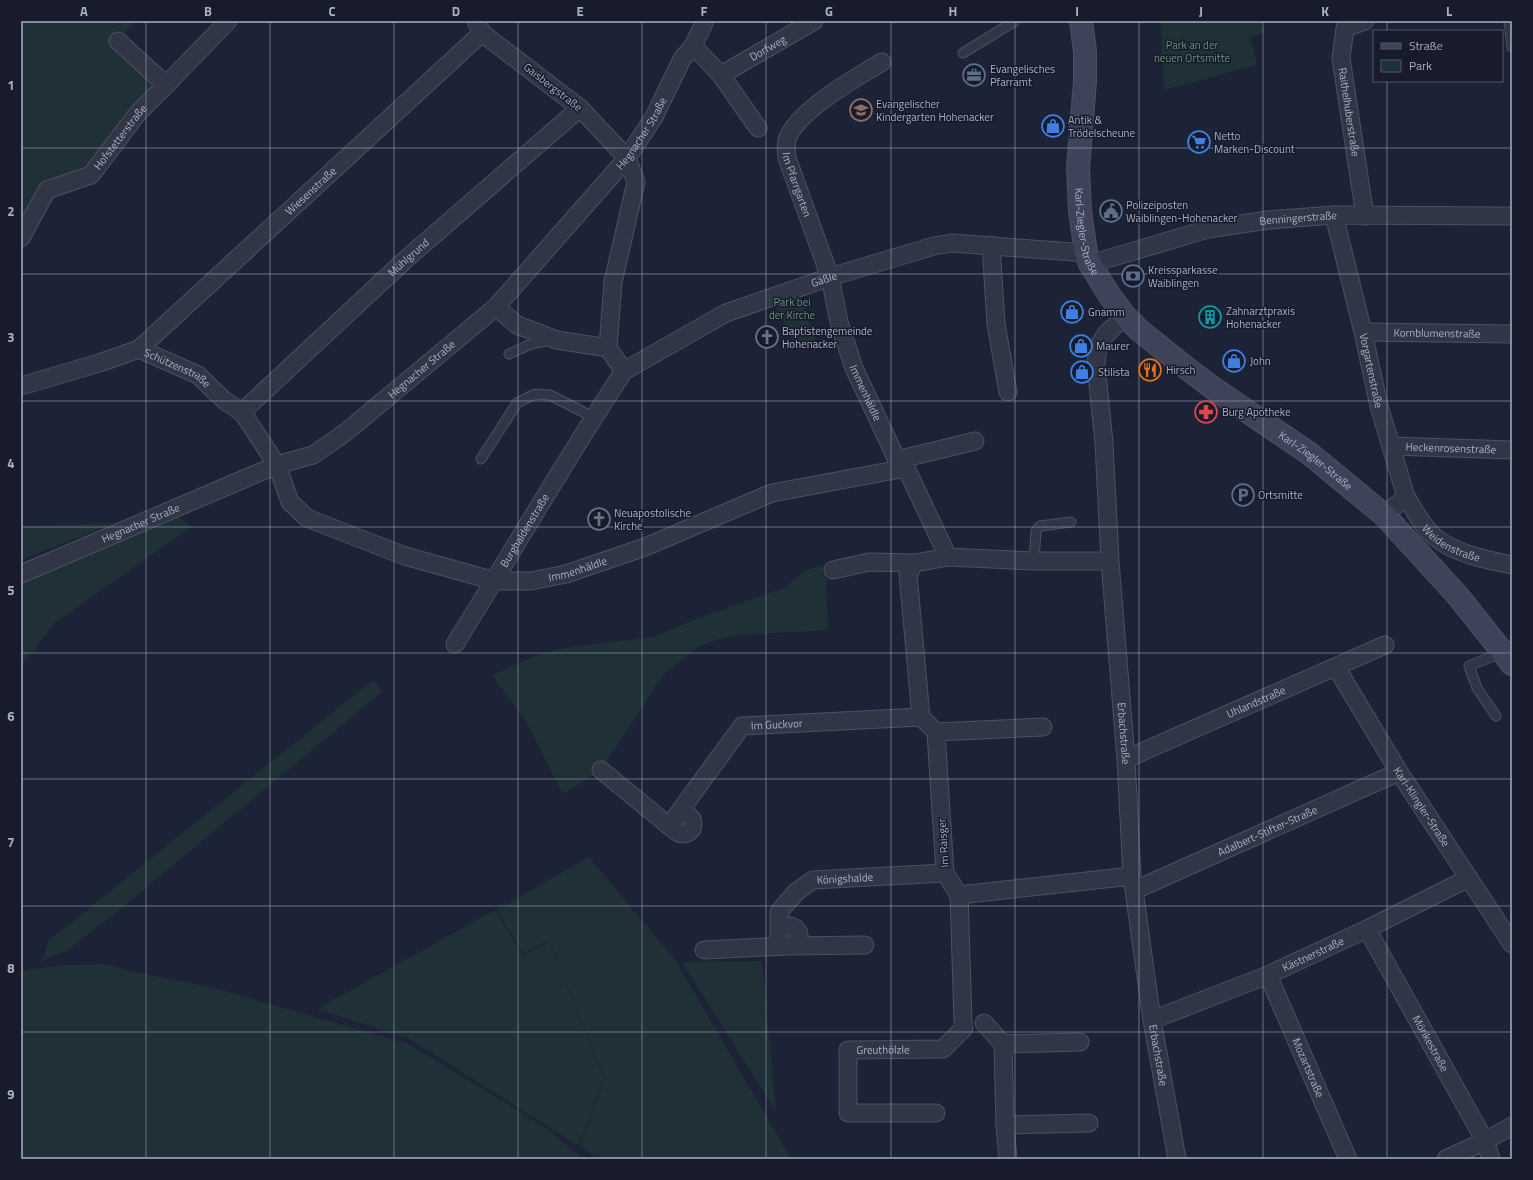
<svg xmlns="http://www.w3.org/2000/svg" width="1533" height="1180" font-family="'Titillium Web',sans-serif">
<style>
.green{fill:#1f3037}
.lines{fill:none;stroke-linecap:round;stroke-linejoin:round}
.lane-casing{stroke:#4c5062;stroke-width:11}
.street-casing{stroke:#4c5062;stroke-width:19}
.secondary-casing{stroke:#4c5062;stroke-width:24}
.lane{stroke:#313647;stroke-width:9}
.street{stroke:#313647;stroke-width:17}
.secondary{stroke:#3f435a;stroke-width:22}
.grid{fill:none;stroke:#aaafc4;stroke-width:1;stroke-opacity:0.55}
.labels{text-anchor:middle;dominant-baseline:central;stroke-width:3;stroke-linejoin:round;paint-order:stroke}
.park-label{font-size:11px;fill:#629577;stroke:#171b2b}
.street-label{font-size:11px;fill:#aaafc4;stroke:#171b2b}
.poi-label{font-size:11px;fill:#aaafc4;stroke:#171b2b;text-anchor:start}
.neatline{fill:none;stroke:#aaafc4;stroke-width:1.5}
.grid-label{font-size:13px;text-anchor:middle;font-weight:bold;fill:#aaafc4}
</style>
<rect width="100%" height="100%" fill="#1d2336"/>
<path class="green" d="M21 21H136L118 41 166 85 91 175 47 190 21 233Z
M1160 21H1265L1262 22 1265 33 1250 37 1257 65 1164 90Z
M799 291 816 342 797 351 774 300Z
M176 514 191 527 55 623 21 666V583Z
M115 523 21 560V526Z
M825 565 828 630 737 635 716 640 698 647 663 675 601 770 563 794 529 726 492 675 535 656 564 648 653 637 694 620 786 587 806 570Z
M373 680 382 692 107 920 68 950 42 961 48 941Z
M589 857 676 961 791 1159H598L580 1146 605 1078 549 940 523 954 497 910Z
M495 910 523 956 549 941 604 1078 579 1146 408 1038 317 1009Z
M762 961 776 1112 682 962Z
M105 964 135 972 211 987 409 1044 543 1126 584 1159H21V971L63 965Z"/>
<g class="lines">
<g class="lane-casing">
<path id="lane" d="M1509 21 1512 47
M963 53 1015 21
M509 354 531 344 550 340
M481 459 517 403 535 394 550 395 593 417
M1034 561 1036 531 1040 526 1071 522
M1496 716 1477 688 1469 666 1503 652"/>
</g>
<g class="street-casing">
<g id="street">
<path id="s1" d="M1365 21 1345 28 1341 58 1365 216"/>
<path d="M118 41 166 85 228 21"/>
<path d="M693 46 721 75 758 128"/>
<path id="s2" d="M882 62C857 77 795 112 787 140 786 146 786 152 787 158L830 277 839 322 854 368 897 460 906 468 948 557"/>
<path id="s3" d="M721 75 814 21"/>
<path id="s4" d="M1334 215 1363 332 1379 406 1406 497 1384 515"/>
<path id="s5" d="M21 238 47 190 91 175 138 113 166 85"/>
<path d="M991 245 996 324 1008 392"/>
<path id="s6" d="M1090 264 1208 229 1268 220 1334 215 1512 216"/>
<path d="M496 307 517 325 557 340 608 348"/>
<path id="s7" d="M1125 316 1106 334 1098 347 1096 364 1104 443 1110 561 1126 759 1132 876 1152 1020 1177 1159"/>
<path id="s8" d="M1363 332 1512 334"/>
<path id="s9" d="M139 349 198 375 225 401 242 412 277 465 290 502 307 518 405 556 495 581H531L566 574 645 547 772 493 906 468"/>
<path id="s10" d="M624 371 726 313 830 277 934 246 952 243 1086 253"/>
<path id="s11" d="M21 386 99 363 139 349 482 33"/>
<path id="s12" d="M242 412 405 260 580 108"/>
<path id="s13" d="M1391 446 1512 450"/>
<path d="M897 460 975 441"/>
<path id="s14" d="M1406 497C1415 511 1423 528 1436 538 1456 554 1487 560 1512 565"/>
<path d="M833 570 869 562 915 563"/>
<path id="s15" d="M21 574 277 465 313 455 346 432 496 307 627 158 654 117 682 59 693 46 705 21"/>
<path id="s16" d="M455 644C512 553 565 460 624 371L608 348 613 282 636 182 627 158 580 108 482 33 476 21"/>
<path id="s17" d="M1336 667 1399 772 1512 944"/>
<path d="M936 732 1043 727"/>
<path id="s18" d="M1126 759 1385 645"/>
<path d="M601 770 674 830"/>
<circle cx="683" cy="824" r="10"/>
<path id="s19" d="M677 815 742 726 921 717"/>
<path id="s20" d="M1135 890 1399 772"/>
<path d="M959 895 1132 876"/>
<circle cx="789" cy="936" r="10"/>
<path id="s21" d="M1367 929 1485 1141 1491 1159"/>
<path id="s22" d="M779 933V912L796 892 813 880 945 873"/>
<path d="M791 946 865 945"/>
<path d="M704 950 786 946"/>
<path id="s23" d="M1268 975 1348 1159"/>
<path id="s24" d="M1152 1020 1268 975 1367 929 1469 878"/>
<path d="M963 1022 959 895 945 873 936 732 921 717 908 574 915 563 948 557 1034 561H1110"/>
<path d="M984 1023 1003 1044 1005 1125 1008 1159"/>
<path d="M1003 1044 1080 1042"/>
<path id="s25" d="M936 1113H848V1050L943 1049 964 1028"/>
<path d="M1005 1125 1089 1123"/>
<path d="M1446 1159 1485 1141 1512 1126"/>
</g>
</g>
<g class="secondary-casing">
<g id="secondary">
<path id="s26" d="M1081 21 1085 51V81L1078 168 1080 211 1086 253 1090 264 1110 296 1125 316 1139 330 1189 370 1213 388 1310 454 1384 515 1458 596 1512 664"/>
</g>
</g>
<use href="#lane" class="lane"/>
<use href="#street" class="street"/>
<use href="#secondary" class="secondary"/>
</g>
<path class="grid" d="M146 21V1159M270 21V1159M394 21V1159M518 21V1159M642 21V1159M766 21V1159M891 21V1159M1015 21V1159M1139 21V1159M1263 21V1159M1387 21V31M1387 81V1159M21 148H1512M21 274H1512M21 401H1512M21 527H1512M21 653H1512M21 779H1512M21 906H1512M21 1032H1512"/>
<defs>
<g id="office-ring" transform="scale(1.15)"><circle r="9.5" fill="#171b2b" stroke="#5c6f8a" stroke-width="1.5"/><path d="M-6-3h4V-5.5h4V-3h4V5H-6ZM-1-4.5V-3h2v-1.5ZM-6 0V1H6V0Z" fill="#5c6f8a"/></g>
<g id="school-ring" transform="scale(1.15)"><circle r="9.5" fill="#171b2b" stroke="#8d6e63" stroke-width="1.5"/><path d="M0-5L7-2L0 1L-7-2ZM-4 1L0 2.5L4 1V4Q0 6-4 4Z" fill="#8d6e63"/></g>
<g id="shop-ring" transform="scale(1.15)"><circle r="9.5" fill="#171b2b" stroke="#3f7fe0" stroke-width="1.5"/><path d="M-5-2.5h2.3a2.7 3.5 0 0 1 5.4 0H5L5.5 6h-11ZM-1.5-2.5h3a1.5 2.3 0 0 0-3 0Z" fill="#3f7fe0"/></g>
<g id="supermarket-ring" transform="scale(1.15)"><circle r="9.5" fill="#171b2b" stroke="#3f7fe0" stroke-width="1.5"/><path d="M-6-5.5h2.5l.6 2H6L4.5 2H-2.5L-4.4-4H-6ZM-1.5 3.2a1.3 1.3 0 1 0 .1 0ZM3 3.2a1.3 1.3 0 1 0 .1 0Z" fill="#3f7fe0"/></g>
<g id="civic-ring" transform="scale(1.15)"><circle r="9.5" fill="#171b2b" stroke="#5c6f8a" stroke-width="1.5"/><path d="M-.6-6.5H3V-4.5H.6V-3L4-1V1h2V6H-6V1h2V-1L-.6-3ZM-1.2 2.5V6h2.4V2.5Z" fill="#5c6f8a"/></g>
<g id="bank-ring" transform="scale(1.15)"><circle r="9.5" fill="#171b2b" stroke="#5c6f8a" stroke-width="1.5"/><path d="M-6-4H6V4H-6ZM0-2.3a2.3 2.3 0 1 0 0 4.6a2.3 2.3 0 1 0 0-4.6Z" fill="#5c6f8a"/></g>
<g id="building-ring" transform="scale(1.15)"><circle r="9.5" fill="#171b2b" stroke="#0f9aa8" stroke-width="1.5"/><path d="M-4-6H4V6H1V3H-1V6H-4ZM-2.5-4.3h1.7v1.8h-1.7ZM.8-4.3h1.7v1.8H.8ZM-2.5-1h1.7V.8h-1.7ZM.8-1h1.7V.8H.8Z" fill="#0f9aa8"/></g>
<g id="church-ring" transform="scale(1.15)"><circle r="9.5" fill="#171b2b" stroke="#6b7280" stroke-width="1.5"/><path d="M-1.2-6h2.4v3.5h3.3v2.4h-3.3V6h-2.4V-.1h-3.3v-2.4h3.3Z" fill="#6b7280"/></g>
<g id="restaurant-ring" transform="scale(1.15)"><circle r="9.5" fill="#171b2b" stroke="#e8710a" stroke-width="1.5"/><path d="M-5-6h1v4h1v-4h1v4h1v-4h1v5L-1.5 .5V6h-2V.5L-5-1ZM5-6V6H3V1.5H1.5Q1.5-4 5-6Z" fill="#e8710a"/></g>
<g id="pharmacy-ring" transform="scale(1.15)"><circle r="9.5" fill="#171b2b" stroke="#e0444e" stroke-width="1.5"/><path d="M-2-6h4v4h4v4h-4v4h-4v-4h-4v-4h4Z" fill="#e0444e"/></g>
<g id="parking-ring" transform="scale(1.15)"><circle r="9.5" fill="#171b2b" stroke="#5c6f8a" stroke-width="1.5"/><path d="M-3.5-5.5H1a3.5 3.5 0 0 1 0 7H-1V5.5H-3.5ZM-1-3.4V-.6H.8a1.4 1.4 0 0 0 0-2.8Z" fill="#5c6f8a"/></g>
</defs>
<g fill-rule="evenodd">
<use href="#office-ring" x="974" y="75"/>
<use href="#school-ring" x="861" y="110"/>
<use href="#shop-ring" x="1053" y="126"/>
<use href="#supermarket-ring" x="1199" y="142"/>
<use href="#civic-ring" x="1111" y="211"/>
<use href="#bank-ring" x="1133" y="276"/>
<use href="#shop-ring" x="1072" y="312"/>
<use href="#building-ring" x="1210" y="317"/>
<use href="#church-ring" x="767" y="337"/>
<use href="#shop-ring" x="1081" y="346"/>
<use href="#shop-ring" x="1234" y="361"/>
<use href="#restaurant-ring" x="1150" y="370"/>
<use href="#shop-ring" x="1082" y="372"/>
<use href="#pharmacy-ring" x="1206" y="412"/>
<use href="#parking-ring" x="1243" y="495"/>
<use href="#church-ring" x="599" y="519"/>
</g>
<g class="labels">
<g class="park-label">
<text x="1192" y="45">Park an der<tspan x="1192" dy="13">neuen Ortsmitte</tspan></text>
<text x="792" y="302">Park bei<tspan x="792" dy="13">der Kirche</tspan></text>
</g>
<g class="street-label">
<text stroke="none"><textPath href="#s3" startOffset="54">Dorfweg</textPath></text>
<text transform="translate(553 87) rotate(38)">Gaisbergstraße</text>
<text stroke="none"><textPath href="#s1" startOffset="106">Raithelhuberstraße</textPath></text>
<text stroke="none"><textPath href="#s15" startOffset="778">Hegnacher Straße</textPath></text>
<text stroke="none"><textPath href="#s5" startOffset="149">Hofstetterstraße</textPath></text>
<text stroke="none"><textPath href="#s2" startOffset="171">Im Pfarrgarten</textPath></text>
<text stroke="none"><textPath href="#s11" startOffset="357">Wiesenstraße</textPath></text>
<text stroke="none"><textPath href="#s6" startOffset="214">Benningerstraße</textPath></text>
<text stroke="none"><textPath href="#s26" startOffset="212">Karl-Ziegler-Straße</textPath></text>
<text stroke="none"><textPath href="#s12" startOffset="227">Mühlgrund</textPath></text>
<text stroke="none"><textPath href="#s10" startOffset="221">Gäßle</textPath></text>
<text stroke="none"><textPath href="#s8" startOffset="74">Kornblumenstraße</textPath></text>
<text stroke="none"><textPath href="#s9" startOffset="43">Schützenstraße</textPath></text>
<text stroke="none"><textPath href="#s15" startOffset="454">Hegnacher Straße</textPath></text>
<text stroke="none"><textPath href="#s4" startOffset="160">Vorgartenstraße</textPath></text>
<text stroke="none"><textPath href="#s2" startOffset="391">Immenhäldle</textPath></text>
<text stroke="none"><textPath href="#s13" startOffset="60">Heckenrosenstraße</textPath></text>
<text stroke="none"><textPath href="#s26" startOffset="547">Karl-Ziegler-Straße</textPath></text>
<text stroke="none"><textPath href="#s15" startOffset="130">Hegnacher Straße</textPath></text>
<text stroke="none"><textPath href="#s16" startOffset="133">Burghaldenstraße</textPath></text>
<text stroke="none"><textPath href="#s14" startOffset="67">Weidenstraße</textPath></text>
<text stroke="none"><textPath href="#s9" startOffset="531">Immenhäldle</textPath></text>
<text stroke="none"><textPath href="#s18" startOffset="142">Uhlandstraße</textPath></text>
<text stroke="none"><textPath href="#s19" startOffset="145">Im Guckvor</textPath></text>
<text stroke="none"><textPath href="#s7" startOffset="429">Erbachstraße</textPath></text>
<text stroke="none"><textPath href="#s17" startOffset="164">Karl-Klingler-Straße</textPath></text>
<text stroke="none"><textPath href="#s20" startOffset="145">Adalbert-Stifter-Straße</textPath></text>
<text transform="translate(943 843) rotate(-94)">Im Raisger</text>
<text stroke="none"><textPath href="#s22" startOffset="100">Königshalde</textPath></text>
<text stroke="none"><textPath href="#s24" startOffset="174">Kästnerstraße</textPath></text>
<text stroke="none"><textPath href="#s21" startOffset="131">Mörikestraße</textPath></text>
<text stroke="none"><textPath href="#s25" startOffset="186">Greuthölzle</textPath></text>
<text stroke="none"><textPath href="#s7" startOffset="753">Erbachstraße</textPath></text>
<text stroke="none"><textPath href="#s23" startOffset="101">Mozartstraße</textPath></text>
</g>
<g class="poi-label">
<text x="990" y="69">Evangelisches<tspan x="990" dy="13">Pfarramt</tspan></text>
<text x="876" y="104">Evangelischer<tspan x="876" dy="13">Kindergarten Hohenacker</tspan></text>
<text x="1068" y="120">Antik &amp;<tspan x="1068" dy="13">Trödelscheune</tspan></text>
<text x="1214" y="136">Netto<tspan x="1214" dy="13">Marken-Discount</tspan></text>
<text x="1126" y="205">Polizeiposten<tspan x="1126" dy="13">Waiblingen-Hohenacker</tspan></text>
<text x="1148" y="270">Kreissparkasse<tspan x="1148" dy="13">Waiblingen</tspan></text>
<text x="1226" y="311">Zahnarztpraxis<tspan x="1226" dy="13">Hohenacker</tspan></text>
<text x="1088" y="312">Gnamm</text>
<text x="782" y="331">Baptistengemeinde<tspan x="782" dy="13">Hohenacker</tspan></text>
<text x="1096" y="346">Maurer</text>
<text x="1250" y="361">John</text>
<text x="1166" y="370">Hirsch</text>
<text x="1098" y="372">Stilista</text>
<text x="1222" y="412">Burg Apotheke</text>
<text x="1258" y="495">Ortsmitte</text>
<text x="614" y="513">Neuapostolische<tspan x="614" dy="13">Kirche</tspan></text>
</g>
</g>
<rect width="1533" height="1180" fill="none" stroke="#171b2b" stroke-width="44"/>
<rect x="1373" y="30" width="130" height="52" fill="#171b2b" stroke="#525668"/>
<rect x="1381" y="43" width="20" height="6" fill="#3f435a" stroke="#525668"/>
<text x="1409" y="50" font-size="12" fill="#aaafc4">Straße</text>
<rect x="1381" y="60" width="20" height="12" fill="#1f3037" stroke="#525668"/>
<text x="1409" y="70" font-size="12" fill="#aaafc4">Park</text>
<rect x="22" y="22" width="1489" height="1136" class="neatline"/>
<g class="grid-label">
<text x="84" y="16">A</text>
<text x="208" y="16">B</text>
<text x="332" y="16">C</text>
<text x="456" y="16">D</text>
<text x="580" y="16">E</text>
<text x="704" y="16">F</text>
<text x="829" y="16">G</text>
<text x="953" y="16">H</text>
<text x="1077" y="16">I</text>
<text x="1201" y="16">J</text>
<text x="1325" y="16">K</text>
<text x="1449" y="16">L</text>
<text x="11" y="90">1</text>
<text x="11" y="216">2</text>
<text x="11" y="342">3</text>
<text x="11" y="468">4</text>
<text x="11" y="595">5</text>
<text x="11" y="721">6</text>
<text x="11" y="847">7</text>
<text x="11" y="973">8</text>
<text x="11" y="1099">9</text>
</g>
</svg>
